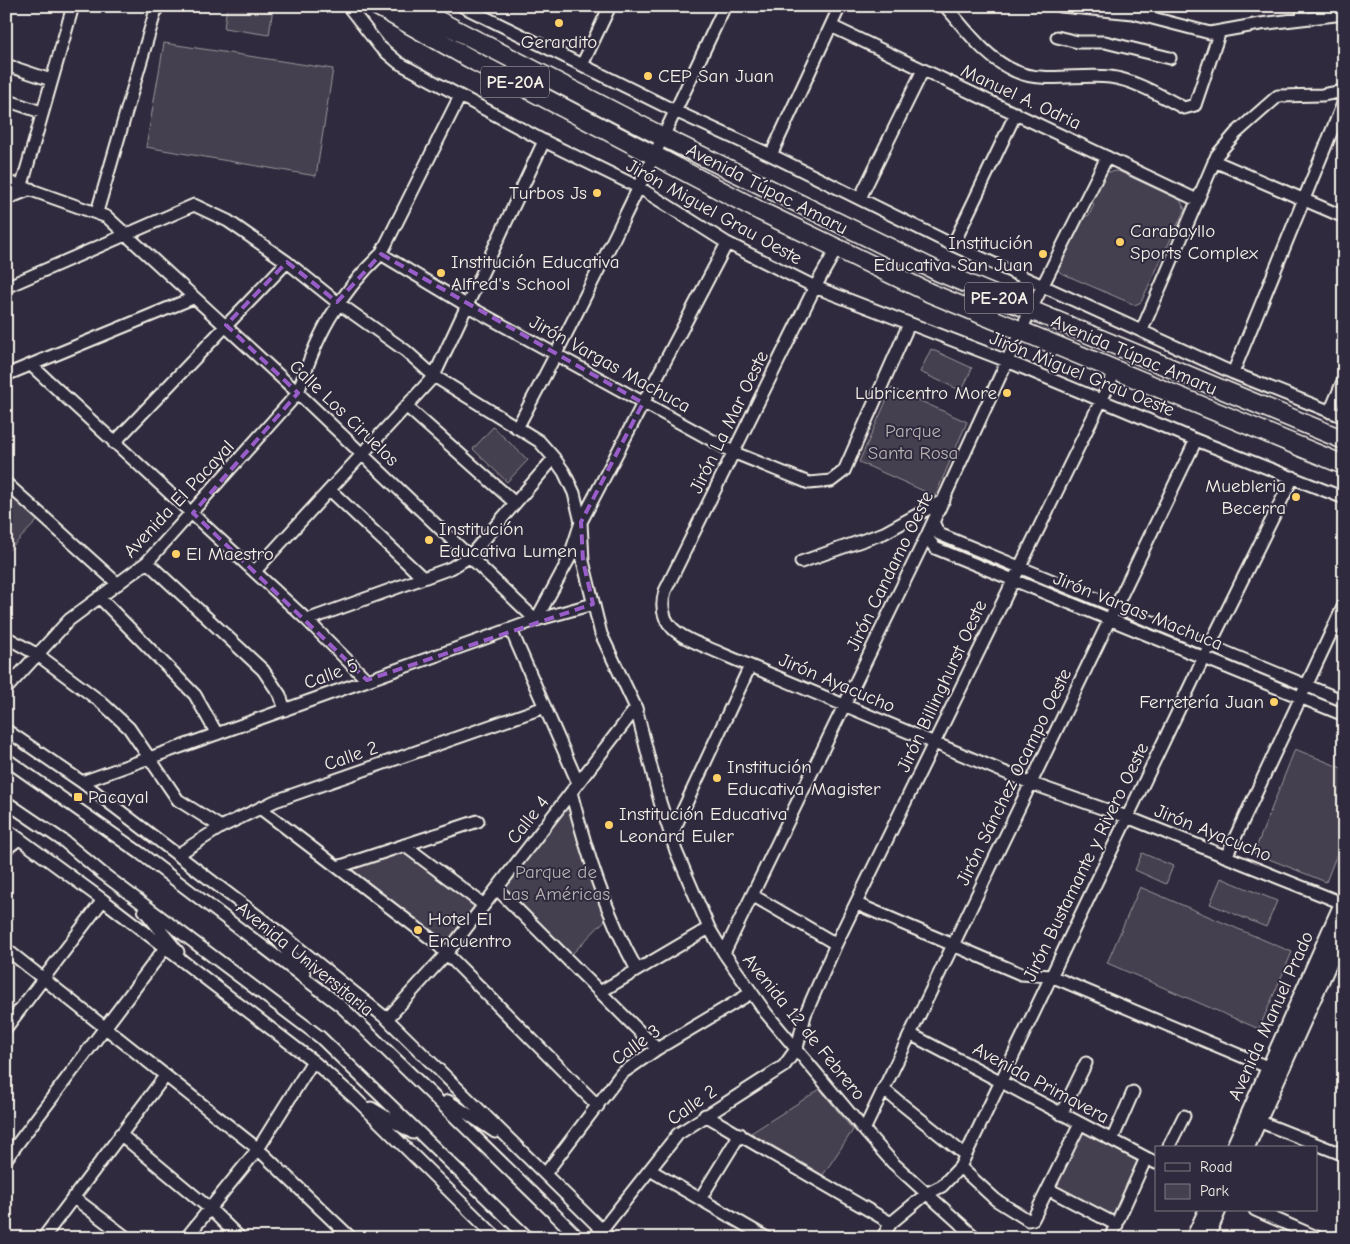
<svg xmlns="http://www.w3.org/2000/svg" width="1350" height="1244" font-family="'Comic Neue',sans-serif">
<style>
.green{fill:#454050;stroke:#9c989c}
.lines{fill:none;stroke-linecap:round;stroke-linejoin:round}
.minor-casing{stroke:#f4f1e8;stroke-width:15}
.major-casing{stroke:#f4f1e8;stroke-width:19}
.highway-casing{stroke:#f4f1e8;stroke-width:21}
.minor{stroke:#2f2a3d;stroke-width:11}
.major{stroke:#2f2a3d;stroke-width:15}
.highway{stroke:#2f2a3d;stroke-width:18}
.marked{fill:none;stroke:#995dc9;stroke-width:4;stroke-dasharray:10 6;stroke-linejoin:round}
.poi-dot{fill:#ffd166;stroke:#2f2a3d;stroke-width:2}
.labels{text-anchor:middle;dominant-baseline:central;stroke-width:4;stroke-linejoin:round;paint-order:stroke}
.shield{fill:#2f2a3d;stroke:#b9b5b5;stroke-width:1}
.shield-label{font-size:18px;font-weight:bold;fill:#f4f1e8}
.poi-label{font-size:19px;fill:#f4f1e8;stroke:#2f2a3d;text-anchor:start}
.street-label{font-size:19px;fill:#f4f1e8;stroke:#2f2a3d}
.park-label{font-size:19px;fill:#b7b3b3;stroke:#2f2a3d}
</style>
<rect width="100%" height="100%" fill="#2f2a3d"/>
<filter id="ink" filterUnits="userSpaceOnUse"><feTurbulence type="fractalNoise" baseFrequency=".02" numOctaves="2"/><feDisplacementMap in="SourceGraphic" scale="10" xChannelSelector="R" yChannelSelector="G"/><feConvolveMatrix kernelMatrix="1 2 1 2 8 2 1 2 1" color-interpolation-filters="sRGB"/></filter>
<g filter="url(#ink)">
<path class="green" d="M227 6 273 8 269 35 224 28Z
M164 43 333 69 316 176 146 147Z
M1118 171 1180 200 1185 209 1141 302 1135 305 1061 273 1058 270 1082 218 1089 215 1094 205 1091 200 1106 172Z
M931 349 972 368 962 391 920 372Z
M892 388 967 422 935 496 859 462Z
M493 427 528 460 507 482 473 449Z
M6 490 38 520 6 553Z
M1295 749 1344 769V836L1326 882 1254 853Z
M570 802 609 916 572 954 504 886Z
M403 850 474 906 447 943 350 868Z
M1142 853 1173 866 1166 884 1135 870Z
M1221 878 1277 901 1266 927 1210 904Z
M1140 887 1292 952 1259 1029 1107 963Z
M820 1089 853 1130 823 1175 751 1133Z
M1082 1128 1139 1159 1114 1216 1054 1185Z"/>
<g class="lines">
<g class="minor-casing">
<path id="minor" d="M348 6 380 47 399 63 544 141 640 188 727 243 815 287 1007 361 1196 440 1344 498
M462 6 675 111 771 155 953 245 1233 373 1344 417
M945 6C966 29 985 58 1015 71 1042 84 1081 73 1110 77 1135 80 1163 97 1184 108L1195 105 1220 31
M1061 6 1133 13 1210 33 1260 24 1344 14
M1302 19 1303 6
M831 26 1197 200
M1057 37 1078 42H1105L1170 58
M6 65 51 80
M582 65 610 6
M6 100 41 112
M771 155 840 6
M1214 161 1344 217
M6 181 107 217 298 393 536 620 569 559 581 522 727 243
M22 185 73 6
M860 198 923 70
M6 199 31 189
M97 212 157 6
M953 245 1016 113
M837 248 815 287 665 591C653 632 692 640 722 654L1030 783 1127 817 1342 903
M381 254 466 305 735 453 809 483 831 481 844 471 909 324
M6 287 194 205 228 221 287 262 337 302 406 351 434 376 539 441 554 458 564 472 574 493 581 522 583 561 601 634 636 708 660 802 676 851 709 928 724 953 766 1013 864 1130 893 1163 976 1238
M1142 330 1217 155 1236 133 1278 96 1322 95 1344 91
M31 365 307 620 367 680
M1233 373 1344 101
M6 375 193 298
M407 407 515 503
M1330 412 1344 379
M517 428C591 290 658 148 725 6
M114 443 287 262
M6 483 118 584
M330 490 423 578
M933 522 939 534 1344 701
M928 533 929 540 935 548 1344 715
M147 562 263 670 280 695 285 710
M801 562 884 533 944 500
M255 571 434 376 544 141
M99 597 195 695 217 734
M307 620 451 568 469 557 554 458
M511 630 578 783
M6 637 38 655 101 702 129 728 178 800 221 827
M6 689 69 620 147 562 298 393C316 336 337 296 381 254L460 96
M6 730 82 782 285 937 387 1019 610 1238
M6 759 140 853 341 1006 579 1238
M82 782 536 620 593 604
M571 792C587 854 606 914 637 970
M6 802 65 842 102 873 320 1037 528 1238
M260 808 434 941 598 1106
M6 829 103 900 313 1061 355 1098 497 1238
M671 836 750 666
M404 845 484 905
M6 849 19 839
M177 855 221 827 275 801 545 707
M1226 857 1344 605
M338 867 478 821
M497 889 657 1049
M752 895 836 944
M857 904 1021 974 1051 976 1277 1071
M144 910 178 952
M271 932 304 972
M6 949 258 1149 351 1238
M724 953 928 533 1030 311 1107 157
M1324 954 1344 962
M600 992 709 928
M387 1019 447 953 636 708
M6 1028 103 900
M910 1034 1156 1163
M883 1089 965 1155
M448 1101 495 1132
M371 1108 413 1133
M1061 1114 1086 1063
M705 1115 891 1223
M1258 1121 1344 1155
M864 1130 1196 440
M120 1134 209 1208 240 1238
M1112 1140 1133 1092
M1168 1148 1184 1116
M6 1159 165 948
M960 1167 996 1200 1028 1220 1033 1219 1080 1124
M650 1170 767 1238
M545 1174 621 1074 657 1049 751 993
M1048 1189 1117 1225
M73 1197 127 1238
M700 1199 740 1134
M1255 1210 1319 1238
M602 1230 678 1134 784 1066 797 1048 805 1015 836 944 1116 370
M43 1238 165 1076
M186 1238 258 1149 313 1061
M882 1238 891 1223 926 1194 942 1186 960 1167 1204 657 1293 477
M1110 1238 1146 1158"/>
</g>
<g class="major-casing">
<path id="major" d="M1234 1148 1344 900
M1246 1148 1344 929
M1194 1238 1207 1210
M1206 1238 1218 1210"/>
</g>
<g class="highway-casing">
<path id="highway" d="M377 6 476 62 760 211 930 293 1344 465
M410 6 663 137 939 272 1344 440"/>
</g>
<use href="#minor" class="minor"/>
<use href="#major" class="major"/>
<use href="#highway" class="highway"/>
</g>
</g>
<path class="marked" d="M381 254 643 403 581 522 583 561 593 604 367 680 193 513 298 393 226 325 287 262 337 302Z"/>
<g class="poi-dot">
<circle cx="559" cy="23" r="5"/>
<circle cx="648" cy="76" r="5"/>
<circle cx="597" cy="193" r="5"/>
<circle cx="1120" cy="242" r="5"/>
<circle cx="1043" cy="254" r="5"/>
<circle cx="441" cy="273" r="5"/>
<circle cx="1007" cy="393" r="5"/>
<circle cx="1296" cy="497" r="5"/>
<circle cx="429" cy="540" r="5"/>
<circle cx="176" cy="554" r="5"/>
<circle cx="1274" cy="702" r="5"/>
<circle cx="717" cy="778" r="5"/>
<rect x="73" y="792" width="10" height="10" rx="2.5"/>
<circle cx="609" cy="825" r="5"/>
<circle cx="418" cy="930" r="5"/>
</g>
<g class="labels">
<g class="shield">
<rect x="481" y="66.5" width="68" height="31" rx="4"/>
<rect x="965" y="282.5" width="68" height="31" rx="4"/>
</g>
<g class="shield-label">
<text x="515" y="82">PE-20A</text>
<text x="999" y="298">PE-20A</text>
</g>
<g class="poi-label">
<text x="559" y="42" text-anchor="middle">Gerardito</text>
<text x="658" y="76">CEP San Juan</text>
<text x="587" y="193" text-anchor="end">Turbos Js</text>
<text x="1130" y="231">Carabayllo<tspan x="1130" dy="22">Sports Complex</tspan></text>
<text x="1033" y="243" text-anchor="end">Institución<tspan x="1033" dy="22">Educativa San Juan</tspan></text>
<text x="451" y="262">Institución Educativa<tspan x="451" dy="22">Alfred's School</tspan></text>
<text x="997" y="393" text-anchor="end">Lubricentro More</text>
<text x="1286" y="486" text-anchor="end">Muebleria<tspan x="1286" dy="22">Becerra</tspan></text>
<text x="439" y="529">Institución<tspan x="439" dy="22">Educativa Lumen</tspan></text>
<text x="186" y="554">El Maestro</text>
<text x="1264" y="702" text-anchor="end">Ferretería Juan</text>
<text x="727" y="767">Institución<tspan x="727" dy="22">Educativa Magister</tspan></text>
<text x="88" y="797">Pacayal</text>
<text x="619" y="814">Institución Educativa<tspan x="619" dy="22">Leonard Euler</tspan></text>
<text x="428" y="919">Hotel El<tspan x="428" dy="22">Encuentro</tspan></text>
</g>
<g class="street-label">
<text transform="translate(1021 97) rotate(25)">Manuel A. Odria</text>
<text transform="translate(767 189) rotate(27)">Avenida Túpac Amaru</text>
<text transform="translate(714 212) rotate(29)">Jirón Miguel Grau Oeste</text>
<text transform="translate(1134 355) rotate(23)">Avenida Túpac Amaru</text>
<text transform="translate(610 364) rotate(29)">Jirón Vargas Machuca</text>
<text transform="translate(1082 374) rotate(22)">Jirón Miguel Grau Oeste</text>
<text transform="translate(344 413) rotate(44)">Calle Los Ciruelos</text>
<text transform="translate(729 422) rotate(-64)">Jirón La Mar Oeste</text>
<text transform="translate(179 499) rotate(-47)">Avenida El Pacayal</text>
<text transform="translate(890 571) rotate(-64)">Jirón Candamo Oeste</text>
<text transform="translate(1138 611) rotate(22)">Jirón Vargas Machuca</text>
<text transform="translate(331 674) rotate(-20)">Calle 5</text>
<text transform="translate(837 683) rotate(23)">Jirón Ayacucho</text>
<text transform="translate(942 686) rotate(-65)">Jirón Billinghurst Oeste</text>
<text transform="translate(351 756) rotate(-19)">Calle 2</text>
<text transform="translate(1014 777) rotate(-64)">Jirón Sánchez Ocampo Oeste</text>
<text transform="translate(528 820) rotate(-52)">Calle 4</text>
<text transform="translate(1213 833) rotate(22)">Jirón Ayacucho</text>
<text transform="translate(1086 862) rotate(-64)">Jirón Bustamante y Rivero Oeste</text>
<text transform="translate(305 959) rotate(39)">Avenida Universitaria</text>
<text transform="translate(1271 1016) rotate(-66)">Avenida Manuel Prado</text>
<text transform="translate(804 1027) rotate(51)">Avenida 12 de Febrero</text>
<text transform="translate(636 1045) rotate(-36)">Calle 3</text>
<text transform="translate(1041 1083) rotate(28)">Avenida Primavera</text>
<text transform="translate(692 1105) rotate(-35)">Calle 2</text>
</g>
<g class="park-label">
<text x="913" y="431">Parque<tspan x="913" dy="22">Santa Rosa</tspan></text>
<text x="556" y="872">Parque de<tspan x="556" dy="22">Las Américas</tspan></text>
</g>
</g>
<rect width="1350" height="1244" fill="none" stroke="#2f2a3d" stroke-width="25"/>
<rect x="12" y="12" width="1325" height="1219" fill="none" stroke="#f4f1e8" stroke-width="2" filter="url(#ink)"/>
<rect x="1155" y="1146" width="162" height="65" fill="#2f2a3d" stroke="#7e7a81"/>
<rect x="1165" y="1163" width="25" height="8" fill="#2f2a3d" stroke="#7e7a81"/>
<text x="1200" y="1172" font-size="15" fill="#f4f1e8">Road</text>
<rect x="1165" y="1184" width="25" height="15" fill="#454050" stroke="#7e7a81"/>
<text x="1200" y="1196" font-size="15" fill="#f4f1e8">Park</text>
</svg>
